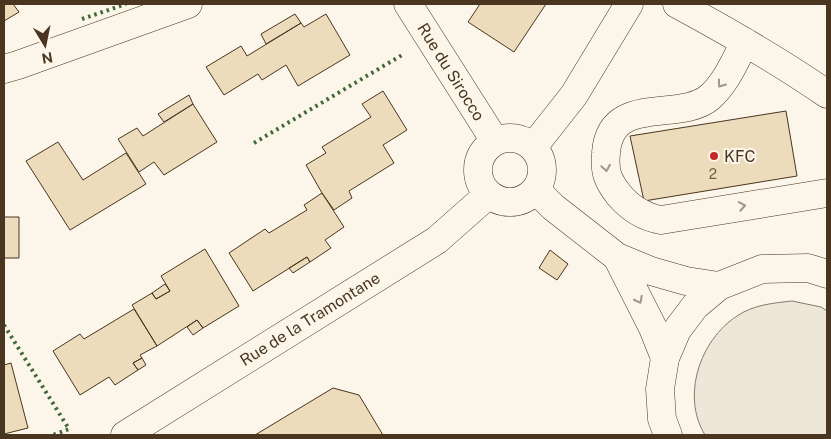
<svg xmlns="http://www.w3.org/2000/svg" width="831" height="439" font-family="'Public Sans',sans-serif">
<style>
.green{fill:#ede6d9;stroke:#887966}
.building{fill:#ecdcbc;stroke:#4a3520}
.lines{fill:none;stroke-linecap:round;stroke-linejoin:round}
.minor-casing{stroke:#4a3520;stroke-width:29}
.major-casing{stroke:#4a3520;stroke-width:29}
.minor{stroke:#fbf6e9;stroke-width:28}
.major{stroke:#fbf6e9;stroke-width:28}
.hedge{stroke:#436837;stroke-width:4;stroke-dasharray:2.5 4;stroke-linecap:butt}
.oneway{stroke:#a29684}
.poi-dot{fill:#c62828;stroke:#fbf6e9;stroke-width:2}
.labels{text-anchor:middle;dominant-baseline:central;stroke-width:4;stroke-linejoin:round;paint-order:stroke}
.number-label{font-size:14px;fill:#725f47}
.street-label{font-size:16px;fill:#4a3520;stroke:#fbf6e9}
.poi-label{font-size:16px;fill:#4a3520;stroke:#fbf6e9;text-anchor:start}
</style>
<rect width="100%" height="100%" fill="#fbf6e9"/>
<path class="green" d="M792 301 821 307 827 311V435H705C681 396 700 340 737 316 753 305 773 303 792 301Z"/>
<path class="building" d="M4 4H13L19 12 4 21Z
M480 4H546L514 52 468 22Z
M295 14 301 23 266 44 261 34Z
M326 14 350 55 298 86 286 65 262 80 258 74 224 95 206 67 241 46 247 56 301 23 304 27Z
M383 91 407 130 383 145 394 163 349 191 352 198 334 210 322 193 306 165 326 153 322 147 371 117 362 104Z
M189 95 193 104 164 122 158 114Z
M193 104 217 142 164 175 154 162 139 172 118 139 137 128 143 136Z
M786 111 797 176 644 201 630 136Z
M58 142 83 180 126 153 146 184 70 230 26 161Z
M322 193 344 227 325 240 331 248 310 262 307 257 253 291 229 253 265 229 269 233 307 210 304 205Z
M4 217H19V258H4Z
M205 249 239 306 203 328 197 320 157 346 132 305 152 293 156 299 170 291 161 276Z
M550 250 568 264 557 280 539 268Z
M307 257 310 262 293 273 289 268Z
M165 284 170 291 156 299 152 293Z
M134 309 157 346 140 355 142 358 133 363 138 370 115 385 109 377 80 395 53 351 80 334 84 339Z
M197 320 203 328 193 335 187 327Z
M142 358 146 365 138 370 133 363Z
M11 363 28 428 4 434V365Z
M333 388 359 395 383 435H255Z"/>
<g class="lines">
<g class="minor-casing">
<path id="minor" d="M408 4 495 141
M677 4C729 32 779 61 827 94
M745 42C735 61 726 83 710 97 680 123 610 93 606 153 604 172 608 181 619 195 630 208 644 217 661 220L827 193
M4 69 18 65 188 4
M478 170a32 32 0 1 1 64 0a32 32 0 1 1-64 0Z
M533 147 574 95 629 4
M536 190 553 207 617 257 651 271 686 281 719 286
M617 257 653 328 665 358
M125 435 437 240 489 194"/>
</g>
<g class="major-casing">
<path id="major" d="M668 435 662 419 660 389 665 358 677 330 695 306 719 286 762 269 808 268 827 274"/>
</g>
<use href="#minor" class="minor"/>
<use href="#major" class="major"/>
<path class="hedge" d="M82 19 126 4
M254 143 402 55
M4 325 69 429 53 435"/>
</g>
<defs><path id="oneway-chevron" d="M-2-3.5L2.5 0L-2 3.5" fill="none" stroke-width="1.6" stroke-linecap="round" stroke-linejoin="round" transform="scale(1.25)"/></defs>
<g class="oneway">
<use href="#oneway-chevron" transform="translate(721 84) rotate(126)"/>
<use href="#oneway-chevron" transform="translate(606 168) rotate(81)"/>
<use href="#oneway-chevron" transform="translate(742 206) rotate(-10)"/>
<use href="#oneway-chevron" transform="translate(639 300) rotate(63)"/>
</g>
<circle class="poi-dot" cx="714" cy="156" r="5"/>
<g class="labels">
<g class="number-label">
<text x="713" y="174">2</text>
</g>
<g class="street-label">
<text transform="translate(451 72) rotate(58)">Rue du Sirocco</text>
<text transform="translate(310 319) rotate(-32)">Rue de la Tramontane</text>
</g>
<g class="poi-label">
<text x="724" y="156">KFC</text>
</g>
</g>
<rect width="831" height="439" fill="none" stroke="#4a3520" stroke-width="10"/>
<g transform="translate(45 45) rotate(170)" stroke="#fbf6e9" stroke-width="4" paint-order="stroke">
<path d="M0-4L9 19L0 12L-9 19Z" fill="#4a3520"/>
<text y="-8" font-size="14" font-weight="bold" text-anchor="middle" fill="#4a3520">N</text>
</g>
</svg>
